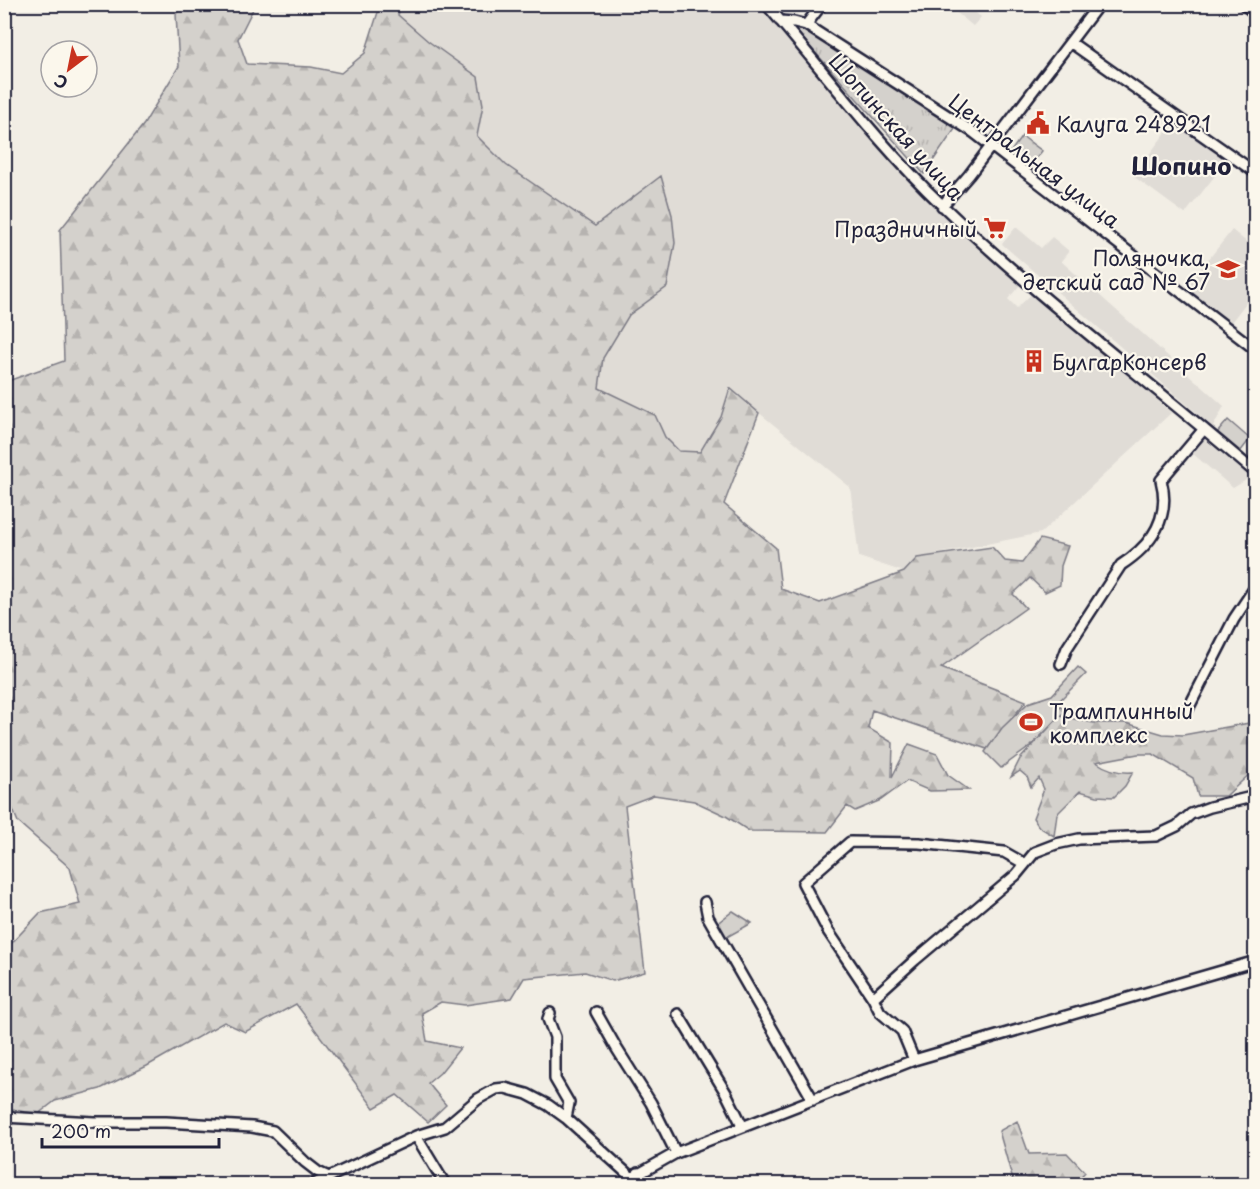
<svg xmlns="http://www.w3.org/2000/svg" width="1260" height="1189" font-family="'Playpen Sans',sans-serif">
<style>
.built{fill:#e0dcd6}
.grass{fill:url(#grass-tufts);stroke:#7b7a84;stroke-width:1.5}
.forest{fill:url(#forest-firs);stroke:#7b7a84;stroke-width:1.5}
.pitch{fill:#d4d1cc;stroke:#7b7a84;stroke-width:1.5}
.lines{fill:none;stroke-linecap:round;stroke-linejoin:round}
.minor-casing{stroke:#22223b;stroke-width:14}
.minor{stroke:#fbf7ec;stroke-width:9}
.labels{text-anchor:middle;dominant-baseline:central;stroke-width:4.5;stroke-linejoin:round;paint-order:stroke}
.poi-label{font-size:21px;fill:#22223b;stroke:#fbf7ec;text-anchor:start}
.street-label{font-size:21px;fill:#22223b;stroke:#fbf7ec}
.quarter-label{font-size:24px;font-weight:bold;fill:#22223b;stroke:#fbf7ec}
</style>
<defs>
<pattern id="grass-tufts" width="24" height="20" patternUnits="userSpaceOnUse" patternTransform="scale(1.5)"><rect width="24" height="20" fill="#d4d1cc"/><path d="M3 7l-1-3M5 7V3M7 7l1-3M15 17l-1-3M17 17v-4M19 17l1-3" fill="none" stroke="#b6b3b0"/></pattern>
<pattern id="forest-firs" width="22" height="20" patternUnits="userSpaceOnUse" patternTransform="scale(1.5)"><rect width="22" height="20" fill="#d4d1cc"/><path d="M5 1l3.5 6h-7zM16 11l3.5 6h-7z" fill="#b6b3b0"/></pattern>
</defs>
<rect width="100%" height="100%" fill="#f2eee5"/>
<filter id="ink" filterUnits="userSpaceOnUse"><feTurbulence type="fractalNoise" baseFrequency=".0167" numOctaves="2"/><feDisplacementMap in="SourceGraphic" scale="12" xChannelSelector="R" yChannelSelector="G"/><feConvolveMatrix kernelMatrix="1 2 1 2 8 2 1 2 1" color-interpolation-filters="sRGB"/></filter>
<g filter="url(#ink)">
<path class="built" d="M401 4 767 5 944 209 1026 278 1008 299 1017 308 1038 288 1171 413 1041 533 917 558 904 572 859 557 850 487 730 389 721 417 699 452 679 451 665 437 655 415 599 388 603 358 629 315 667 287 675 243 672 215 661 177 595 226 506 165 477 136 483 105 428 41 398 15Z
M953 5H966L981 17 973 26 951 8Z
M1175 120 1228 159 1185 214 1133 176Z
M1016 227 1041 248 1052 237 1069 251 1061 261 1224 406 1213 427 1002 244Z
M1232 230 1255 249V291L1229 325 1184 290Z
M1204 439 1251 477 1233 488 1192 453Z"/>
<path class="grass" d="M803 28 957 126 924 174 797 32Z
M1022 136 1042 151 1028 169 1009 154Z"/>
<path class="forest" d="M182 5H255L238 39 247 64 311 67 341 73 365 53 379 9 376 5H401L398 15 428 41 478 77 483 105 477 136 506 165 595 226 661 176 672 215 675 243 667 287 629 315 603 358 599 388 655 415 665 437 679 451 700 452 721 417 730 388 759 413 724 504 776 548 781 589 820 603 904 572 917 558 992 547 1005 561 1022 563 1040 539 1068 546 1061 566 1060 585 1045 592 1030 578 1013 594 1026 608 941 668 1026 701 987 749 872 710 868 728 893 743 892 777 909 744 937 754 948 775 969 790 930 791 907 781 881 800 855 811 847 806 827 832 749 831 726 816 694 801 654 795 625 806 645 972 613 981 585 972 524 978 512 998 465 1005 441 1002 422 1013 427 1041 460 1048 440 1073 428 1083 446 1105 428 1122 397 1095 374 1108 296 1004 245 1032 224 1022 147 1066 100 1089 55 1101 38 1114 7 1109 5 1103V954L7 948 40 913 80 904 70 868 18 822 6 793H5V382L64 361 60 230 144 124 179 66 176 14Z
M1060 716 1094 723H1126L1163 734 1183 735 1255 722V769L1226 796H1198L1193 778 1153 754H1138L1096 762C1106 769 1119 773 1133 772L1125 786 1114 797 1097 796 1080 791 1057 814 1054 836 1039 827 1033 818 1044 789 1039 778 1031 787 1027 777 1020 771 1011 777 1020 759Z
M733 911 752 923 725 938 715 925Z
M1017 1121 1029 1154 1067 1153 1085 1172 1076 1182 1071 1184H1014L999 1131Z"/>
<path class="pitch" d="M1228 420 1250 439 1240 452 1217 433Z
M1078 667 1086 674 1058 702 1064 712 1031 746 1001 768 985 752 1002 728 1028 703 1052 695Z"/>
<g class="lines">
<g class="minor-casing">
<path id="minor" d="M766 4C824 71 878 144 942 205 1041 301 1152 383 1256 473
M1243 4 1256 14
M780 21 794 22 806 25 973 132 1256 350
M806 25 822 4
M1070 42 1256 173
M942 206 969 175 1099 4
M1061 664 1067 648 1121 565C1152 545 1171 517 1161 480L1204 429
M1187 711 1234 619 1256 586
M705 902 708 917 813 1100
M873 998 915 960 1016 875 1035 852 1056 844 1079 839 1156 836 1177 826 1191 814 1210 807 1256 796
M596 1012 617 1049 651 1103 676 1153
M550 1013 548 1019 555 1037V1079L569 1103 566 1118
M678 1014 726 1093 743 1127
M914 1060 902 1031 880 1012 873 998 828 931 803 883 850 842 919 843 1004 852 1025 864
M4 1117 94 1122H166L252 1127 273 1131 305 1162 318 1172 329 1177 416 1136 445 1127 478 1099 496 1089 505 1088 527 1094 548 1105 566 1118 631 1177
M416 1136 445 1184
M638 1173 646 1184
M314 1184 329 1177
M621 1184 676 1153 914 1060 1256 961"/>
</g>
<use href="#minor" class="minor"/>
</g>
</g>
<defs>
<g id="civic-bare" transform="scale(1.8)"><path d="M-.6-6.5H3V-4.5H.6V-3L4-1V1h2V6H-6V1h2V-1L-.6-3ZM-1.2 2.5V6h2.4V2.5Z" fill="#c8321e" stroke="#fbf7ec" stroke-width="2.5" paint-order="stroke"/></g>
<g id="supermarket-bare" transform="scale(1.8)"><path d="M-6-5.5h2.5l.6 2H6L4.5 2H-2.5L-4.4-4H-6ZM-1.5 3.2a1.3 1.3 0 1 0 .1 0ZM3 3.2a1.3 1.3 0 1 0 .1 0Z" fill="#c8321e" stroke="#fbf7ec" stroke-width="2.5" paint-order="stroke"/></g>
<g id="school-bare" transform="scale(1.8)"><path d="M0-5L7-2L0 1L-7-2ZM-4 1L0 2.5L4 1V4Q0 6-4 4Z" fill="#c8321e" stroke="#fbf7ec" stroke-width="2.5" paint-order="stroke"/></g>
<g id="building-bare" transform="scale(1.8)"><path d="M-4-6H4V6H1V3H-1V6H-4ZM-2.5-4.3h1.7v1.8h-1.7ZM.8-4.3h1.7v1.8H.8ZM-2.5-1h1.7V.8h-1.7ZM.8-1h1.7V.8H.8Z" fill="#c8321e" stroke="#fbf7ec" stroke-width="2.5" paint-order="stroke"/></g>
<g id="stadium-bare" transform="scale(1.8)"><path d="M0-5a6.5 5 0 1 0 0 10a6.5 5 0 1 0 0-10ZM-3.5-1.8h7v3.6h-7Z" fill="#c8321e" stroke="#fbf7ec" stroke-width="2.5" paint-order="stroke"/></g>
</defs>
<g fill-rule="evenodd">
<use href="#civic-bare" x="1038" y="123"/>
<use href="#supermarket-bare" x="995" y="228"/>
<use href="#school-bare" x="1228" y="269"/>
<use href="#building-bare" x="1034" y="361"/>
<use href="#stadium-bare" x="1031" y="722"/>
</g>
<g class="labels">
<g class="poi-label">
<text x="1056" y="123">Калуга 248921</text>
<text x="977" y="228" text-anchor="end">Праздничный</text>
<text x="1210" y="257" text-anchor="end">Поляночка,<tspan x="1210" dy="24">детский сад № 67</tspan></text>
<text x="1052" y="361">БулгарКонсерв</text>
<text x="1049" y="710">Трамплинный<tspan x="1049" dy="24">комплекс</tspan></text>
</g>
<g class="street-label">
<text transform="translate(897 126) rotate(48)">Шопинская улица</text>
<text transform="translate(1035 160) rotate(37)">Центральная улица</text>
</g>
<g class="quarter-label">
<text x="1181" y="165">Шопино</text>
</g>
</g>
<rect width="1260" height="1189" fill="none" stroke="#fbf7ec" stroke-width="24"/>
<rect x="12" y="12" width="1236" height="1165" fill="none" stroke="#22223b" stroke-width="2" filter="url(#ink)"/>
<g transform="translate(69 69) rotate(212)"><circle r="28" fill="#fbf7ec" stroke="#a4a2a5" stroke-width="1.5"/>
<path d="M0-4.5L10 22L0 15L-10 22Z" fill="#c8321e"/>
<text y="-9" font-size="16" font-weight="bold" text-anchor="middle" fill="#22223b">С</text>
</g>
<path d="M42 1138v9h177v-9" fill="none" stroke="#22223b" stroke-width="3"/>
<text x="51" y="1138" font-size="18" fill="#22223b" stroke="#fbf7ec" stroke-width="4.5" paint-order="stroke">200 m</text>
</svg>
